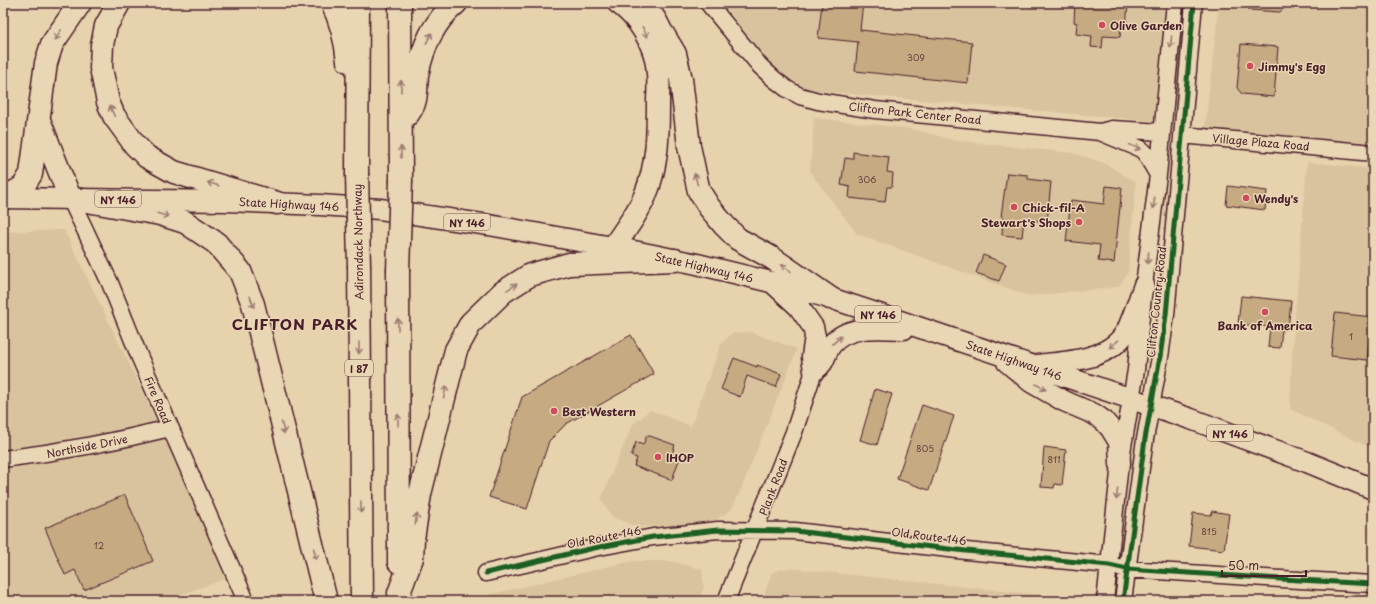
<svg xmlns="http://www.w3.org/2000/svg" width="1376" height="604" font-family="'Playpen Sans',sans-serif">
<style>
.built{fill:#d9c39e}
.building{fill:#c5aa82;stroke:#4a1f2b}
.lines{fill:none;stroke-linecap:round;stroke-linejoin:round}
.minor-casing{stroke:#4a1f2b;stroke-width:19}
.major-casing{stroke:#4a1f2b;stroke-width:23}
.highway-casing{stroke:#4a1f2b;stroke-width:25}
.minor{stroke:#e9d6b4;stroke-width:16}
.major{stroke:#e9d6b4;stroke-width:20}
.highway{stroke:#e9d6b4;stroke-width:22}
.highway-bridge-casing{stroke:#4a1f2b;stroke-width:25;stroke-linecap:butt}
.highway-bridge{stroke:#e9d6b4;stroke-width:22}
.cycleway-casing{stroke:#e9d6b4;stroke-width:8}
.cycleway{stroke:#1b5e20;stroke-width:5}
.oneway{stroke:#9a7a70}
.poi-dot{fill:#d1495b;stroke:#e9d6b4;stroke-width:1.5}
.labels{text-anchor:middle;dominant-baseline:central;stroke-width:3;stroke-linejoin:round;paint-order:stroke}
.number-label{font-size:9px;fill:#694241}
.shield{fill:#e9d6b4;stroke:#7a5654;stroke-width:1}
.shield-label{font-size:10px;font-weight:bold;fill:#4a1f2b}
.poi-label{font-size:11px;font-weight:bold;fill:#4a1f2b;stroke:#e9d6b4;text-anchor:start}
.street-label{font-size:11px;fill:#4a1f2b;stroke:#e9d6b4}
.district-label{font-size:15px;font-weight:bold;letter-spacing:1px;fill:#4a1f2b;stroke:#e9d6b4}
</style>
<rect width="100%" height="100%" fill="#e6d2ad"/>
<filter id="ink" filterUnits="userSpaceOnUse"><feTurbulence type="fractalNoise" baseFrequency=".025" numOctaves="2"/><feDisplacementMap in="SourceGraphic" scale="8" xChannelSelector="R" yChannelSelector="G"/><feConvolveMatrix kernelMatrix="1 2 1 2 8 2 1 2 1" color-interpolation-filters="sRGB"/></filter>
<g filter="url(#ink)">
<path class="built" d="M722 3H1168L1154 121 806 90 770 65Z
M1219 3H1373V144L1205 128Z
M814 118 913 129 953 140 1072 153 1102 162 1136 182 1128 273 1118 287 1029 296 857 234 810 172Z
M1307 162 1373 169V449L1290 409 1292 354Z
M64 230 189 487 225 579 162 601H3V232Z
M750 332 797 349 740 492 731 510 714 521 686 525 637 527 612 517 601 499 633 424 650 410 691 426 721 344 732 333Z
M632 561H670L702 569 704 587 698 601H487L488 595Z
M787 568 1080 599V601H762L772 572Z"/>
<path class="building" d="M822 3H863L860 30 972 42 968 83 855 71 858 42 818 38Z
M1075 3H1128L1126 28H1121L1120 37 1103 36 1102 48 1091 47 1092 36 1076 34 1077 23 1074 22Z
M1249 3H1290L1280 12 1249 10Z
M1241 44 1278 47 1274 97 1242 94 1237 88Z
M853 152 889 157 887 172 893 173 892 187H887L885 202 849 198 850 187 841 185 845 158 853 159Z
M1007 173 1028 175V179L1051 182 1047 222 1024 219 1022 237 1002 235 1003 216H1001Z
M1106 186 1122 188 1114 263 1098 261 1100 245 1066 241 1071 200 1104 204Z
M1228 186 1267 191 1265 210 1226 205Z
M983 255 1006 264 999 281 976 273Z
M1241 296 1291 301 1288 329H1282L1280 348 1268 347 1270 327 1238 324Z
M1335 313 1372 317 1367 360 1331 356Z
M631 335 654 374 566 424 549 441 527 509 489 497 522 397Z
M734 358 757 367V365L781 374 776 387 747 376 740 397 721 389Z
M875 389 892 394 877 445 860 440Z
M922 405 954 416 929 490 897 479Z
M647 435 675 445 672 454 680 457 672 480 634 466 637 458 631 456 636 442 643 445Z
M1044 447 1066 450 1062 485 1055 484 1054 488 1041 487Z
M125 495 153 561 84 590 75 570 65 575 45 528Z
M1212 511 1229 514 1224 550 1189 546 1193 513 1211 515Z"/>
<g class="lines">
<g class="minor-casing">
<path id="minor" d="M708 3 760 66 774 79 787 89 800 96 818 101 875 110 1100 132 1112 129 1162 132
M1100 132 1141 149 1145 153 1158 175
M1182 135 1373 153
M70 198 110 283 140 358 246 601
M3 459C59 452 114 442 170 428
M486 573 594 548 653 537 718 530 795 531 966 551 1109 565 1127 569 1281 579 1373 584
M726 601 794 432 814 371
M1105 601 1120 464 1136 370 1144 285 1158 175 1175 3
M1123 601 1145 439 1160 357 1166 315 1194 3"/>
</g>
<g class="major-casing">
<path id="major" d="M3 198 227 201 320 205 380 209 489 225 629 250 697 264 771 282 830 298 897 320 1191 419 1307 462 1373 489
M774 284 799 307 813 327 815 336 812 357 814 371C828 360 823 356 831 345 848 324 880 328 904 329
M1007 362 1031 382 1064 401 1094 414 1104 421 1111 429 1119 442 1120 464
M1038 365C1068 361 1112 361 1128 328 1134 314 1139 299 1144 285"/>
</g>
<g class="highway-casing">
<path id="highway" d="M119 3 106 26 102 45 101 68 108 102 114 116 135 145 147 157 174 172 277 203
M332 3C341 21 346 42 348 61
M400 3 401 180
M644 3C652 15 661 27 664 41
M663 34 675 54 681 79 689 146 695 174 699 191 709 207 724 225 738 239 772 258 830 298
M408 114C410 111 413 107 414 103 417 95 416 84 417 75 423 47 433 22 456 3
M39 120 70 198 160 214 185 222 216 243 240 271 253 304 326 601
M357 173 358 3
M4 198 23 187 31 174 46 63 52 44 80 3
M613 248C624 231 637 215 645 196 658 165 658 133 658 100 659 84 659 64 653 49 646 31 634 14 619 3
M359 267 362 601
M398 271 399 562
M399 593 412 558 413 539 420 494 456 350 471 323 503 292 530 275 569 264 675 260"/>
</g>
<use href="#minor" class="minor"/>
<use href="#major" class="major"/>
<use href="#highway" class="highway"/>
<g class="highway-bridge-casing">
<path id="highway-bridge" d="M357 173 359 267
M398 271 401 180"/>
</g>
<use href="#highway-bridge" class="highway-bridge"/>
<g class="cycleway-casing">
<path id="cycleway" d="M486 573 594 548 653 537 718 530 795 531 966 551 1109 565 1127 569 1281 579 1373 584
M1123 601 1145 439 1160 357 1166 315 1194 3"/>
</g>
<use href="#cycleway" class="cycleway"/>
</g>
<defs><path id="oneway-shaft" d="M-6 0H5M1.5-3L5.5 0L1.5 3" fill="none" stroke-width="1.6" stroke-linecap="round" stroke-linejoin="round"/></defs>
<g class="oneway">
<use href="#oneway-shaft" transform="translate(645 32) rotate(63)"/>
<use href="#oneway-shaft" transform="translate(58 35) rotate(122)"/>
<use href="#oneway-shaft" transform="translate(429 38) rotate(-63)"/>
<use href="#oneway-shaft" transform="translate(1171 42) rotate(96)"/>
<use href="#oneway-shaft" transform="translate(401 86) rotate(-90)"/>
<use href="#oneway-shaft" transform="translate(112 111) rotate(-114)"/>
<use href="#oneway-shaft" transform="translate(1135 147) rotate(24)"/>
<use href="#oneway-shaft" transform="translate(401 152) rotate(-90)"/>
<use href="#oneway-shaft" transform="translate(696 179) rotate(-105)"/>
<use href="#oneway-shaft" transform="translate(213 184) rotate(-163)"/>
<use href="#oneway-shaft" transform="translate(1154 203) rotate(97)"/>
<use href="#oneway-shaft" transform="translate(163 215) rotate(17)"/>
<use href="#oneway-shaft" transform="translate(1148 258) rotate(97)"/>
<use href="#oneway-shaft" transform="translate(786 268) rotate(-145)"/>
<use href="#oneway-shaft" transform="translate(512 287) rotate(-32)"/>
<use href="#oneway-shaft" transform="translate(252 302) rotate(71)"/>
<use href="#oneway-shaft" transform="translate(398 324) rotate(-90)"/>
<use href="#oneway-shaft" transform="translate(837 340) rotate(-43)"/>
<use href="#oneway-shaft" transform="translate(1114 344) rotate(139)"/>
<use href="#oneway-shaft" transform="translate(359 348) rotate(90)"/>
<use href="#oneway-shaft" transform="translate(1041 387) rotate(30)"/>
<use href="#oneway-shaft" transform="translate(445 392) rotate(-76)"/>
<use href="#oneway-shaft" transform="translate(398 420) rotate(-90)"/>
<use href="#oneway-shaft" transform="translate(283 428) rotate(76)"/>
<use href="#oneway-shaft" transform="translate(1117 494) rotate(97)"/>
<use href="#oneway-shaft" transform="translate(361 507) rotate(89)"/>
<use href="#oneway-shaft" transform="translate(416 519) rotate(-82)"/>
<use href="#oneway-shaft" transform="translate(315 554) rotate(76)"/>
</g>
</g>
<g class="poi-dot">
<circle cx="1102" cy="25" r="4"/>
<circle cx="1250" cy="66" r="4"/>
<circle cx="1246" cy="198" r="4"/>
<circle cx="1014" cy="207" r="4"/>
<circle cx="1079" cy="222" r="4"/>
<circle cx="1265" cy="312" r="4"/>
<circle cx="554" cy="411" r="4"/>
<circle cx="658" cy="457" r="4"/>
</g>
<g class="labels">
<g class="number-label">
<text x="916" y="57">309</text>
<text x="867" y="179">306</text>
<text x="1351" y="336">1</text>
<text x="925" y="448">805</text>
<text x="1054" y="459">811</text>
<text x="1209" y="531">815</text>
<text x="99" y="545">12</text>
</g>
<g class="shield">
<rect x="95" y="191" width="46" height="16" rx="3"/>
<rect x="444" y="214" width="46" height="16" rx="3"/>
<rect x="855" y="306" width="46" height="16" rx="3"/>
<rect x="345" y="360" width="28" height="16" rx="3"/>
<rect x="1207" y="425" width="46" height="16" rx="3"/>
</g>
<g class="shield-label">
<text x="118" y="199">NY 146</text>
<text x="467" y="222">NY 146</text>
<text x="878" y="314">NY 146</text>
<text x="359" y="368">I 87</text>
<text x="1230" y="433">NY 146</text>
</g>
<g class="poi-label">
<text x="1110" y="25">Olive Garden</text>
<text x="1258" y="66">Jimmy's Egg</text>
<text x="1254" y="198">Wendy's</text>
<text x="1022" y="207">Chick-fil-A</text>
<text x="1071" y="222" text-anchor="end">Stewart's Shops</text>
<text x="1265" y="325" text-anchor="middle">Bank of America</text>
<text x="562" y="411">Best Western</text>
<text x="666" y="457">IHOP</text>
</g>
<g class="street-label">
<text transform="translate(915 113) rotate(6)">Clifton Park Center Road</text>
<text transform="translate(1261 142) rotate(5)">Village Plaza Road</text>
<text transform="translate(289 204) rotate(3)">State Highway 146</text>
<text transform="translate(358 242) rotate(-91)">Adirondack Northway</text>
<text transform="translate(704 267) rotate(13)">State Highway 146</text>
<text transform="translate(1156 302) rotate(-84)">Clifton Country Road</text>
<text transform="translate(1014 360) rotate(19)">State Highway 146</text>
<text transform="translate(158 400) rotate(67)">Fire Road</text>
<text transform="translate(87 446) rotate(-11)">Northside Drive</text>
<text transform="translate(773 487) rotate(-69)">Plank Road</text>
<text transform="translate(929 536) rotate(7)">Old Route 146</text>
<text transform="translate(604 537) rotate(-11)">Old Route 146</text>
</g>
<g class="district-label">
<text x="295" y="323">CLIFTON PARK</text>
</g>
</g>
<rect width="1376" height="604" fill="none" stroke="#e9d6b4" stroke-width="16"/>
<rect x="8" y="8" width="1360" height="588" fill="none" stroke="#4a1f2b" stroke-width="1.5" filter="url(#ink)"/>
<path d="M1222 570v6h84v-6" fill="none" stroke="#4a1f2b" stroke-width="2"/>
<text x="1228" y="570" font-size="12" fill="#4a1f2b" stroke="#e9d6b4" stroke-width="3" paint-order="stroke">50 m</text>
</svg>
